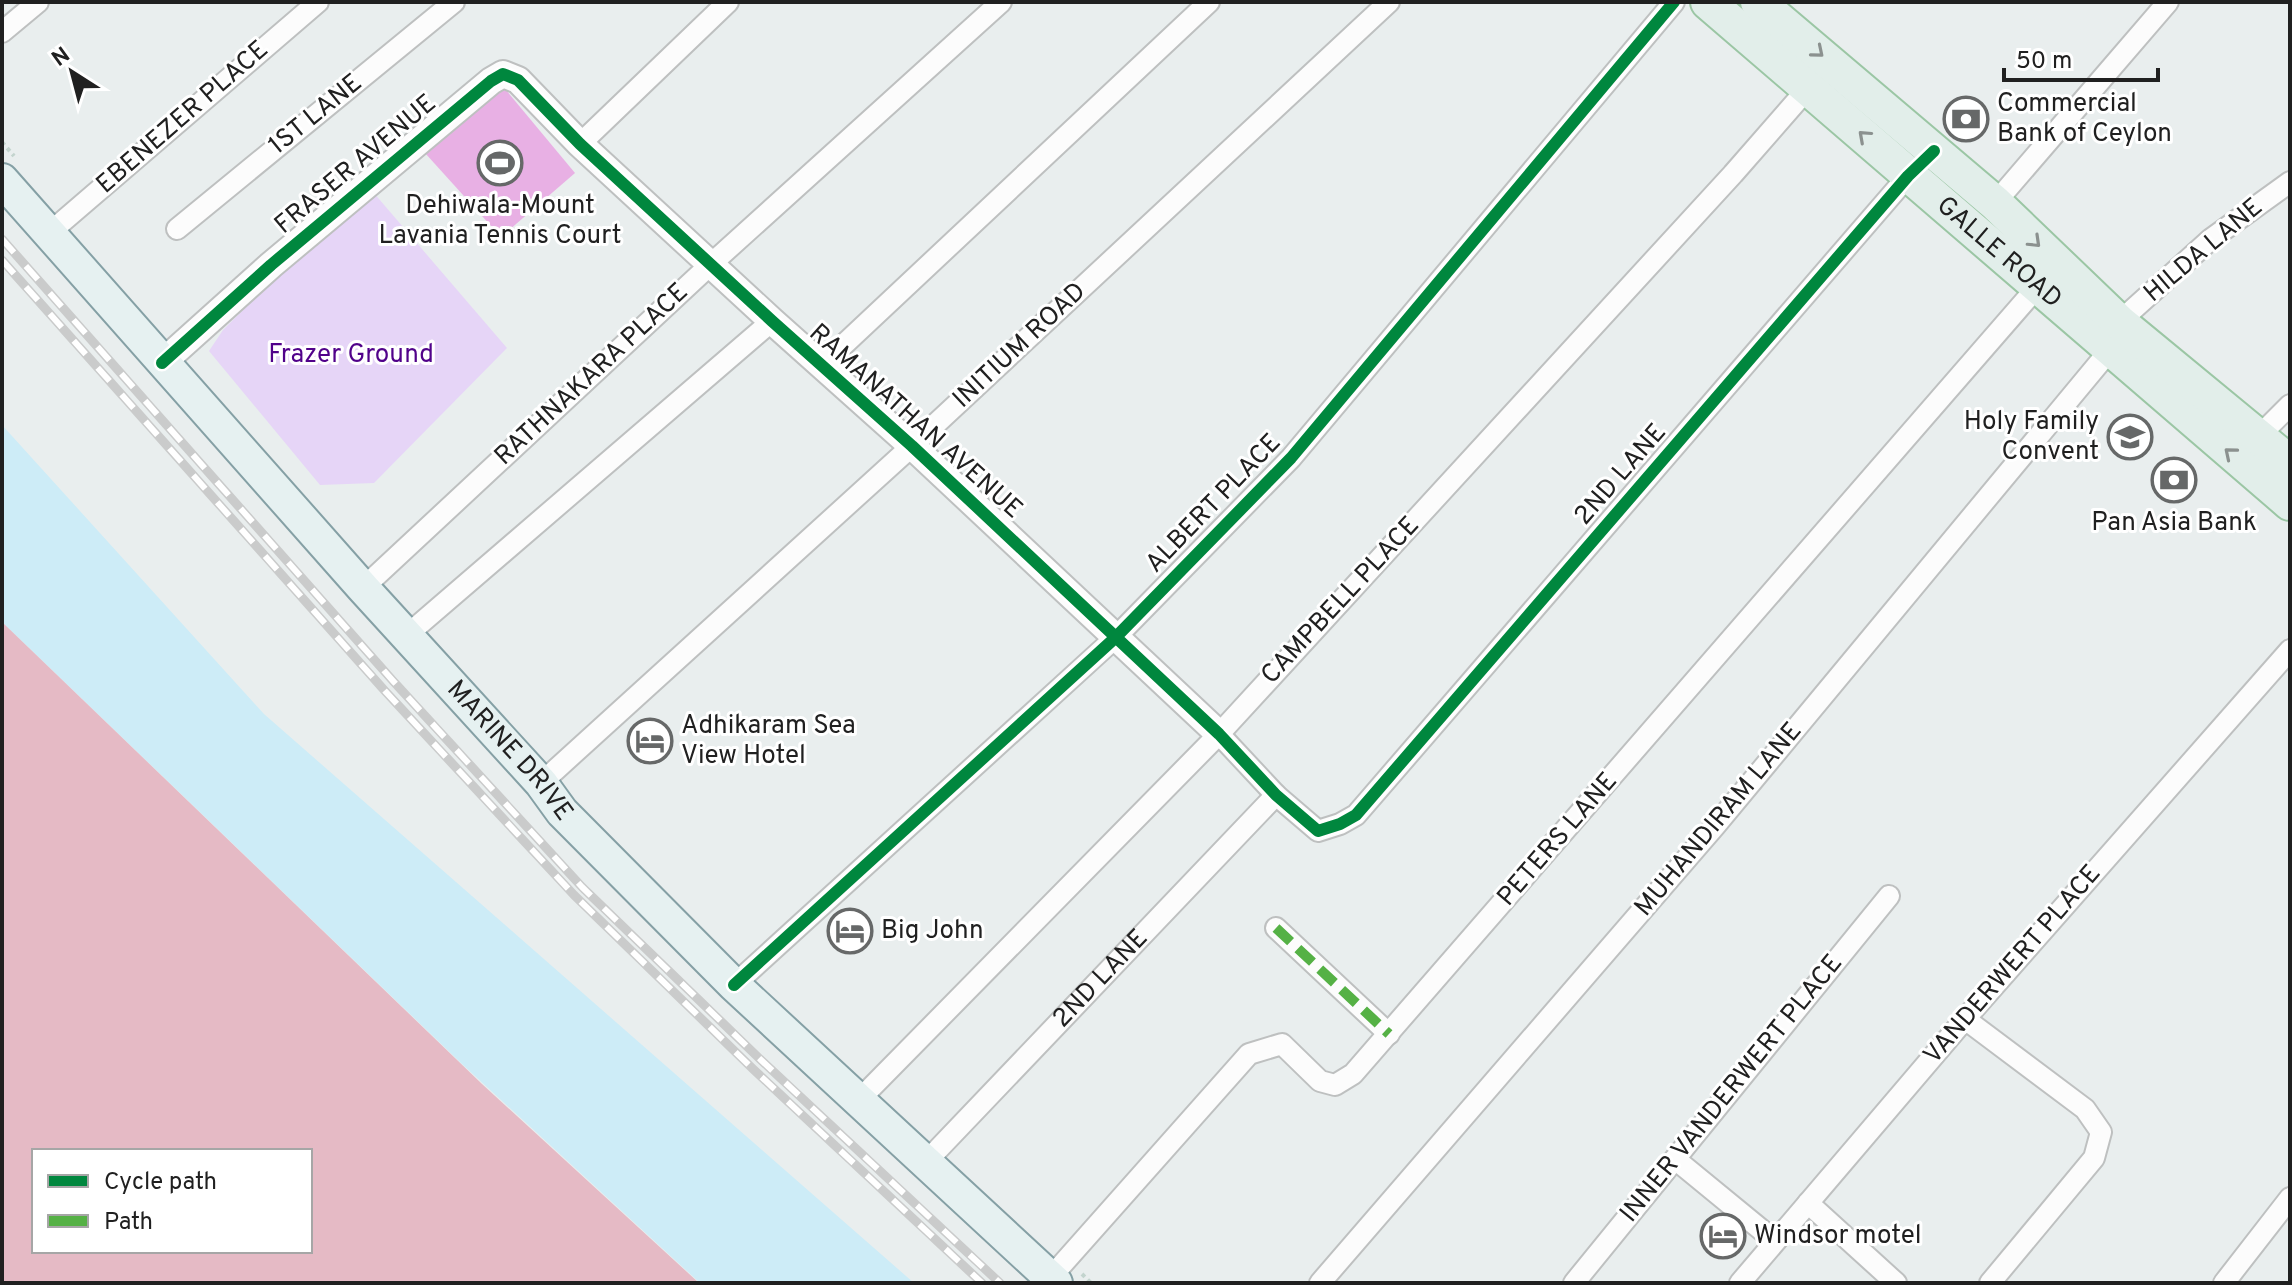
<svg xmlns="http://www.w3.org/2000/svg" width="2292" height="1285" font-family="Overpass,sans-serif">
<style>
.sand{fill:#cdecf7}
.park{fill:#e6d5f7}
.pitch{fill:#e8b0e4}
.water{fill:#e5bac5;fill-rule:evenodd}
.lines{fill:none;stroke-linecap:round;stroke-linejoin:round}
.minor-casing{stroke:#bec0c0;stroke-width:24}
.tertiary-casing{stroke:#bec0c0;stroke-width:30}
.primary-casing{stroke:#85a0a5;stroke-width:36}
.trunk-casing{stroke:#9bc6a4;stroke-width:38}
.path{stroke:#c3d4ce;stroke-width:4;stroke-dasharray:4 4;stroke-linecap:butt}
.minor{stroke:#fcfcfc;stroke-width:20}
.tertiary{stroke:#fcfcfc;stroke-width:26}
.primary{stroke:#e6f1f1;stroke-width:32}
.trunk{stroke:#e2eeea;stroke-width:34}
.rail-casing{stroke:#cacbcb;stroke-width:9}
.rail{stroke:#fff;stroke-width:6;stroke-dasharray:18;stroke-linecap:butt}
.quiet{stroke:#55b145;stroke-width:10;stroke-dasharray:20 10;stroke-linecap:butt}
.cycleway-casing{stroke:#fff;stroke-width:17}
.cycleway{stroke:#00873e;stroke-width:12}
.oneway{stroke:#8b918f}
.labels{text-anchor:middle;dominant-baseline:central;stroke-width:6;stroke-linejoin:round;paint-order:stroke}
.poi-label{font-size:26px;fill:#202020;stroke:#fff;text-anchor:start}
.street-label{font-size:26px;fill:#202020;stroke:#fff}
.park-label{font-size:26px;fill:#51028a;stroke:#fff}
</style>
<rect width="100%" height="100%" fill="#e9eeee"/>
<path class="sand" d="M2 425 264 714 914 1283H700L462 1064 2 622Z"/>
<path class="park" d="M373 192 507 348 374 483 320 485 209 351 223 330 244 309Z"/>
<path class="pitch" d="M506 90 575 173 501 237 425 153 489 95Z"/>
<path class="water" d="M2 622 482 1084 699 1283H2ZM34 1151H310V1251H34Z"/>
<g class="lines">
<g class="minor-casing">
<g id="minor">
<path d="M2 32 38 2"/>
<path d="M580 144 728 2"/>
<path d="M1995 203 2168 2"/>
<path d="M177 229 454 2"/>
<path d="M48 234 318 2"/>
<path d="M2119 322 2211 239 2290 182"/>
<path d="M821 366 1209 2"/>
<path d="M2259 436 2290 405"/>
<path d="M363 588 710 265 1001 2"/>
<path d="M407 635 772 321"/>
<path d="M1219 734 1276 795 1318 831 1340 824 1356 815 1908 176"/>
<path d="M541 783 912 446 1389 2"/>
<path d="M1276 928 1389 1034"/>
<path d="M734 985 1115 638 1291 458 1674 2"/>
<path d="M1965 1019 2085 1109 2101 1132 2094 1158 1990 1283"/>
<path d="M858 1101 1219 734 1733 174 1809 87"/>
<path d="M1675 1159 1775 1241"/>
<path id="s1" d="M924 1164 1276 795"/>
<path d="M1808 1203 1896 1283"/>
<path d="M1051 1277 1249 1054 1282 1044 1320 1081 1335 1085 1353 1074 2038 286"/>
<path d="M1320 1283 1715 826 2110 350"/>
<path d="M1574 1283 1889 896"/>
<path d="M1740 1283 1965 1019 2290 650"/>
<path d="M2224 1283 2290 1198"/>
</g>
</g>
<g class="tertiary-casing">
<path id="tertiary" d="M162 363 271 265 491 81 503 74 518 80 580 144 772 321 912 446 1219 734"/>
</g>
<g class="primary-casing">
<g id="primary">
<path id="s2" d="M2 180 363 588 541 783 562 812 734 985 1056 1283"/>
</g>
</g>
<g class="trunk-casing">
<g id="trunk">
<path id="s3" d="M1708 2 2290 503"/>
<path d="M1758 2 1995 203 2119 322 2290 463"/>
</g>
</g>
<path class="path" d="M2 142 14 156
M1082 1274 1091 1283"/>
<use href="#minor" class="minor"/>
<use href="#tertiary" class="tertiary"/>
<use href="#primary" class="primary"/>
<use href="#trunk" class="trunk"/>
<g class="rail-casing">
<path id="rail" d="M2 239 394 682 582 887 761 1060 1000 1283
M2 260 385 691 574 895 753 1069 982 1283"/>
</g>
<use href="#rail" class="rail"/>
<path class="quiet" d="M1276 928 1389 1034"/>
<g class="cycleway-casing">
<path id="cycleway" d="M162 363 271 265 491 81 503 74 518 80 580 144 772 321 912 446 1219 734 1276 795 1318 831 1340 824 1356 815 1908 176 1934 151
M734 985 1115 638 1291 458 1674 2"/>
</g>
<use href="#cycleway" class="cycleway"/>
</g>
<defs><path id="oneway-chevron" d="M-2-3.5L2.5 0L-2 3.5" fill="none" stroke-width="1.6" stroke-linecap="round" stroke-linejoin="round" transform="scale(2)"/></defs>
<g class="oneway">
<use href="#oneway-chevron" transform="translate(1818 52) rotate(40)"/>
<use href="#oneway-chevron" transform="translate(1864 136) rotate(-138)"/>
<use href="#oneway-chevron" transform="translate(2035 242) rotate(44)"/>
<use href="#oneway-chevron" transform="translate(2230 453) rotate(-140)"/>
</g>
<defs>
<g id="bank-ring" transform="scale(2.3)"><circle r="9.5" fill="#fff" stroke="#666868" stroke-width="1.5"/><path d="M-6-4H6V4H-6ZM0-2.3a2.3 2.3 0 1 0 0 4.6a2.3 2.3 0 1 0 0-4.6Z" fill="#666868"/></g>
<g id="stadium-ring" transform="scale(2.3)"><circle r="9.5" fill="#fff" stroke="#666868" stroke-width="1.5"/><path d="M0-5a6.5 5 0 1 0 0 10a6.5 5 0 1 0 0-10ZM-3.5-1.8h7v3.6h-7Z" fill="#666868"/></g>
<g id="school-ring" transform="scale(2.3)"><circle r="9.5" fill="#fff" stroke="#666868" stroke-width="1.5"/><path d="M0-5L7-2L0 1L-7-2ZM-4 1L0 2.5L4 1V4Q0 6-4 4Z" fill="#666868"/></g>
<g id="hotel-ring" transform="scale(2.3)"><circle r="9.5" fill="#fff" stroke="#666868" stroke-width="1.5"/><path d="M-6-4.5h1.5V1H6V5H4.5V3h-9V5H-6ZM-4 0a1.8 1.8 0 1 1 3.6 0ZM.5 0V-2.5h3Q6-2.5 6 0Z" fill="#666868"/></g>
</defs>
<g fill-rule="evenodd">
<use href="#bank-ring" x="1966" y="119"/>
<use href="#stadium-ring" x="500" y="163"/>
<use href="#school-ring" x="2130" y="437"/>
<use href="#bank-ring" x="2174" y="480"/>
<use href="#hotel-ring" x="650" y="741"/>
<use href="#hotel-ring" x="850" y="931"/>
<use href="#hotel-ring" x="1723" y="1236"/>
</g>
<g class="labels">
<g class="poi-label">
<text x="1997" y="104">Commercial<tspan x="1997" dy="30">Bank of Ceylon</tspan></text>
<text x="500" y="206" text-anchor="middle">Dehiwala-Mount<tspan x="500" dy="30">Lavania Tennis Court</tspan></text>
<text x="2099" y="422" text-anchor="end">Holy Family<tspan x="2099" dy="30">Convent</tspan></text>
<text x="2174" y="523" text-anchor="middle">Pan Asia Bank</text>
<text x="681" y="726">Adhikaram Sea<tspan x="681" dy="30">View Hotel</tspan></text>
<text x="881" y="931">Big John</text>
<text x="1754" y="1236">Windsor motel</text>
</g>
<g class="street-label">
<text transform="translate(316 115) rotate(-39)">1ST LANE</text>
<text transform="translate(183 118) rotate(-41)">EBENEZER PLACE</text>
<text transform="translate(356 165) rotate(-40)">FRASER AVENUE</text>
<text transform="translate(2204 251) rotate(-40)">HILDA LANE</text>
<text stroke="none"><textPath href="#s3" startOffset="384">GALLE ROAD</textPath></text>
<text transform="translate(1020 346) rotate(-43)">INITIUM ROAD</text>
<text transform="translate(592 375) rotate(-43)">RATHNAKARA PLACE</text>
<text transform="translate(915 422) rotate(42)">RAMANATHAN AVENUE</text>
<text transform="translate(1621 475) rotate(-49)">2ND LANE</text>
<text transform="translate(1214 504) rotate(-46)">ALBERT PLACE</text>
<text transform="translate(1341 601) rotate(-47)">CAMPBELL PLACE</text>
<text stroke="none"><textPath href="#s2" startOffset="764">MARINE DRIVE</textPath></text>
<text transform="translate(1719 820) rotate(-50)">MUHANDIRAM LANE</text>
<text transform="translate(1558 840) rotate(-49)">PETERS LANE</text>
<text transform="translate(2013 965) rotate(-49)">VANDERWERT PLACE</text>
<text stroke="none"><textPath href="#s1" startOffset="256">2ND LANE</textPath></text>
<text transform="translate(1732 1089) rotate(-51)">INNER VANDERWERT PLACE</text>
</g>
<g class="park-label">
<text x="351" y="355">Frazer Ground</text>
</g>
</g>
<rect width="2292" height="1285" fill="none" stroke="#202020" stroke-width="8"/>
<rect x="32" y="1149" width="280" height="104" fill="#ffffff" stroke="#a6a6a6" stroke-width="2"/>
<rect x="48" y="1175" width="40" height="12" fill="#00873e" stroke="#a6a6a6" stroke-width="2"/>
<text x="104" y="1189" font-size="24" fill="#202020">Cycle path</text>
<rect x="48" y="1215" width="40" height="12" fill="#55b145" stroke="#a6a6a6" stroke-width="2"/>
<text x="104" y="1229" font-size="24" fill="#202020">Path</text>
<g transform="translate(72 72) rotate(324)" stroke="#ffffff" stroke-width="6" paint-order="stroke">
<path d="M0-6L14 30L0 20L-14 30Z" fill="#202020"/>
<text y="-12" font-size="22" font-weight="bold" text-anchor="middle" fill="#202020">N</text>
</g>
<path d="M2004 68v12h154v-12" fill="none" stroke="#202020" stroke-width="4"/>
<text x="2016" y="68" font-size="24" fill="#202020" stroke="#ffffff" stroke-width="6" paint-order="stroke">50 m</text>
</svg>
